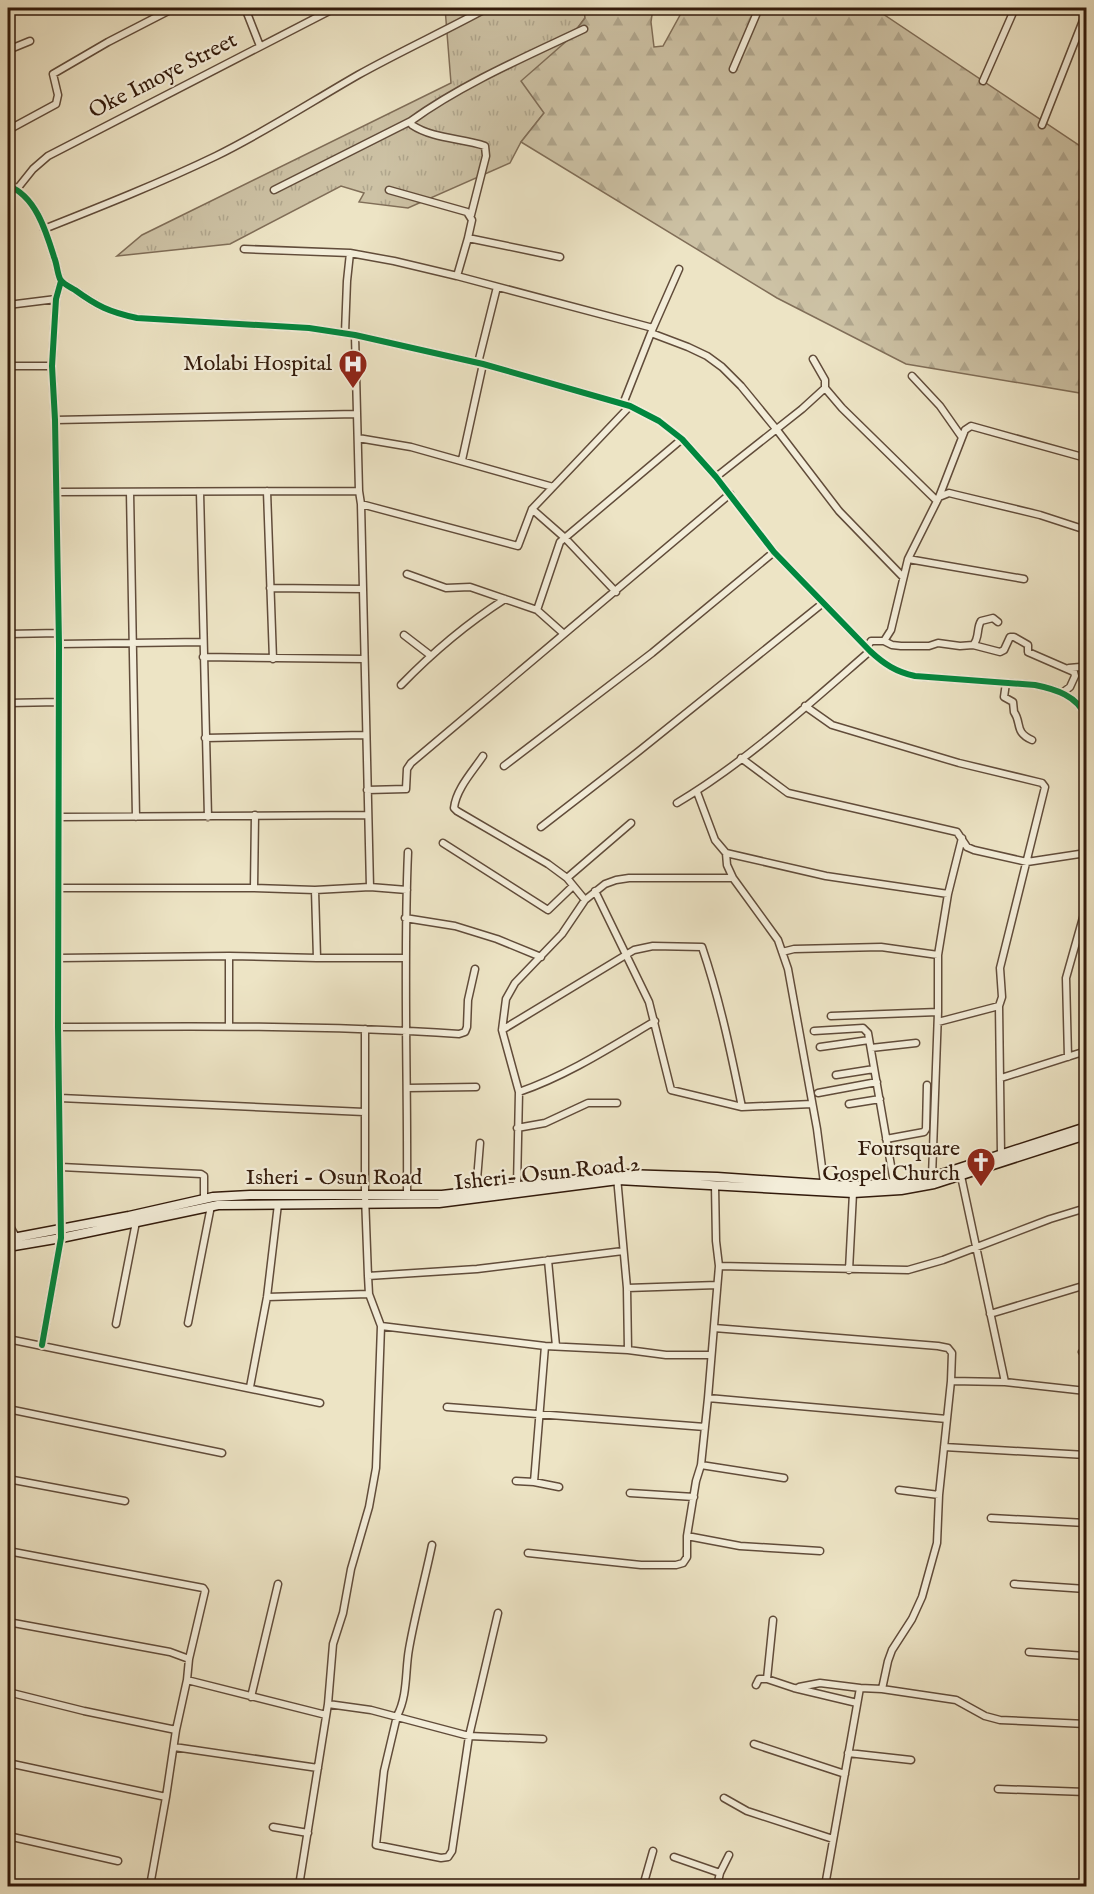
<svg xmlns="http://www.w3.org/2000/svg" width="1094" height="1894" font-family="'IM FELL English',serif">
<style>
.grass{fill:url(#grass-tufts);stroke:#806e58;stroke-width:1.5}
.forest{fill:url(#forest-firs);stroke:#806e58;stroke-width:1.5}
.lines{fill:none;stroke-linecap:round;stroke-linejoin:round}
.street-casing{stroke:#614c3a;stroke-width:9}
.secondary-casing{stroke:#321a0b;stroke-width:11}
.street{stroke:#f3edd9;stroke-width:6}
.secondary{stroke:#f3edd9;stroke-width:8}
.cycleway-casing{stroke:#f3edd9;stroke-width:10}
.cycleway{stroke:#00873e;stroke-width:6}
.labels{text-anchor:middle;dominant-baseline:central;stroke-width:4.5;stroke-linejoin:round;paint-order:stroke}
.street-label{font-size:22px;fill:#321a0b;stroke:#f3edd9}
.poi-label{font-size:22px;fill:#321a0b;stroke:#f3edd9;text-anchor:end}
</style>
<defs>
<pattern id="grass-tufts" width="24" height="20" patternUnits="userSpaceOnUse" patternTransform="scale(1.5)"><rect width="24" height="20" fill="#cdc2a5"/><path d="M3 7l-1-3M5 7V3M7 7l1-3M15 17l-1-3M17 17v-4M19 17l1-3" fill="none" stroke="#b0a68d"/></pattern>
<pattern id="forest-firs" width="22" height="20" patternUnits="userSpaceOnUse" patternTransform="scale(1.5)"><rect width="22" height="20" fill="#cdc2a5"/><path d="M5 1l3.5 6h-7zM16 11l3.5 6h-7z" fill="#b0a68d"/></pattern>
</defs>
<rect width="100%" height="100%" fill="#ede4c5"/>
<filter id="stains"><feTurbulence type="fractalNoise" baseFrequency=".00333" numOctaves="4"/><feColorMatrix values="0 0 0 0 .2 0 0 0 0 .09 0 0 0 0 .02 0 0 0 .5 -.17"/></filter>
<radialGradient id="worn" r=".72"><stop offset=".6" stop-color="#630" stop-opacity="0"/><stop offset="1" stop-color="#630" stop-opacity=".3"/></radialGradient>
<path class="grass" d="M445 8H584L585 18 570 38 544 113 521 142 510 163 408 208 359 202 364 193 341 186 230 244 117 256 142 235 451 83Z"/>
<path class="forest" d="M584 8H653L651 22 654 47 663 46 684 8H874L1086 150V394L906 364 777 298 521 142 544 113 521 81 570 38 585 18Z"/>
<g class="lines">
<g class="street-casing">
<path id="street" d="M245 8 260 46
M8 50 30 41
M733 69 759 8
M983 81 1015 8
M1042 125 1086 13
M8 130 56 104 58 95 53 74 108 42 174 8
M8 186C35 195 46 231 54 257 57 264 57 272 60 279 63 284 70 287 75 290 97 306 109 312 137 318L309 328 355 335 483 364 630 406 659 421 682 439 716 477 774 552 870 651C884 664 896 672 915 676L1035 685C1055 689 1078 696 1086 717
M17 189 33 169 48 156 335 8
M274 190 411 121
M389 190 467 212 472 220 468 238
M471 215 486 156 485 146C462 138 433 139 412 125L411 121C462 84 527 56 584 29
M44 229C102 206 160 183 216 156 265 132 311 102 358 75 401 51 445 31 487 8
M244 249 350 253 394 261 457 276 653 328 651 333 688 347 707 356 722 367 741 386 777 430 839 511 903 577
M457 276 468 238 560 257
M8 305 56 299
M653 328 679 269
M345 333 347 281 350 253
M355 335 359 491 361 504 370 887
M813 359 825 380V388L842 408 937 501
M478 363 497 287
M8 366H52
M912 376 940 406 961 436
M623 404 651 333
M55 420 357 414
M358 438 411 447 553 487
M462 460 483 364
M716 477 802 409 825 388
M267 491 273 659
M56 492 359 491
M130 492 136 817
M200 492 208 817
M939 497 949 493 957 495 1040 515 1086 530
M361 504 518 546 532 509 630 406
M532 509 565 538 616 592
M908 559 1024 579
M407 574 446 588 470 587 537 610 564 634
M270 588 362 589
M537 610 560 542 682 439
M8 634 59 633
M404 635 430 655
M884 641 892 645 901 646H929L938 643 960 646 973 645 1000 652 1004 650 1010 637H1014L1028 645V652L1074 672 1075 676 1070 687 1062 693
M59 644 203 642
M973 645C980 638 976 629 981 621L993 618 998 622
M867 647 871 641H884L891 630 908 559 939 497 965 430 971 426 1086 458
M203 657 364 659
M1069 668 1080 667 1086 669
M1006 683 1004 697 1013 702 1014 712C1022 723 1014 732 1032 740
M401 685C433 652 466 624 505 599
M8 703 59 702
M805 706 832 725 959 763 1042 783 1045 787 1000 968 1002 997 999 1006 1001 1154
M205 738 366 735
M483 756C473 771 456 789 454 808L457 811 548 864 567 878 585 900
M741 758 788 793 957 832 967 847 974 850 1027 862 1086 853
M504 766 652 653 774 552
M367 790 406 789 407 769 411 763 730 494
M697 792 715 840 726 853 826 876 948 894
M677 803C746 762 809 704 870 651
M59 817 368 815
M541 827 639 751 823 603
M443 843 548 910 573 886
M726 853 727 865 733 878
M567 878 631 823
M59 888H254L315 890 370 887 407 890
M254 888 255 815
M315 890 317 958
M595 891 649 1002 671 1090 742 1107 812 1104
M405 918 455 926 497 939 541 957
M782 952 794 949 881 947 938 955
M59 958 229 956 317 958H405
M831 1016 938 1012
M938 1022 999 1006
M229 1026V956
M58 1027C192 1026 326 1025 459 1034L465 1032 467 1027 468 1000 475 969
M365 1029V1196L368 1276 369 1294 381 1326 545 1346 628 1350 666 1355H711
M502 1030 634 950 653 946 702 947C720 1000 731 1053 742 1107
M814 1031 863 1028 868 1033 894 1183
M820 1047 869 1040
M871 1048 916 1043
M1068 1057 1066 978 1086 907
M836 1075 874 1069
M1001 1078 1086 1051
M408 1088 476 1087
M519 1092C568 1075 611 1047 655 1021
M818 1093 877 1082
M60 1098 364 1112
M849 1104 880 1099
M517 1128 545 1123 588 1103H617
M886 1139 924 1132 926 1129 927 1085
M61 1167 201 1174 204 1176V1199
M961 1176 1005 1382
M617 1177 627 1288 628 1350
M932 1177 938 1012V955L948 894 962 838
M517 1186 519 1092 502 1030 506 999 515 983 562 934 585 900 605 884 616 880 629 878H733L778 940 788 969 817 1129 824 1183
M476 1192 480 1143
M407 1196C408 1081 403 967 408 852
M8 1223 16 1237
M548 1260 556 1346
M719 1266 908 1270 943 1260 1050 1219 1086 1208
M849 1270 853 1193
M368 1276 477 1269 623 1251
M627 1288 717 1285
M267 1297 369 1294
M990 1314 1086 1285
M188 1323 211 1206
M116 1324 136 1222
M714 1328 938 1346 948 1348 952 1353 951 1381 939 1495 937 1543 922 1597 912 1619 892 1650 888 1661 882 1689 860 1688 825 1886
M8 1339 320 1403
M42 1345 61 1238 58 1027 59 644 55 420 52 366 56 299 61 281
M1082 1352 1086 1351
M951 1381 1005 1382 1086 1391
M250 1387 267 1297 278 1204
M708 1398 947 1419
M447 1407 705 1427
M8 1409 222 1453
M944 1447 1086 1455
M701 1465 784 1478
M8 1479 125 1501
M516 1481 534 1482 559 1487
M534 1482 545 1346
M899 1490 939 1495
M630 1493 694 1497
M991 1518 1086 1523
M687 1536 740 1546 820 1551
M432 1545C425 1579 415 1614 409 1649 405 1671 408 1695 397 1716L384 1771 376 1845 441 1858 448 1857 452 1851 469 1736 498 1613
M8 1551 203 1588 205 1591 189 1659 187 1680 326 1715
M528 1553 641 1565H676L683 1563 687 1557V1536L696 1481 701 1465 708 1398 719 1266 716 1241 715 1185
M1014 1584 1086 1589
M8 1622 170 1652 189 1659
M1029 1652 1086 1656
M767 1679 773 1620
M756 1685 759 1679H767L794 1688 857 1703
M799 1687 820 1683 860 1688
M882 1689 956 1700 985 1716 1000 1720 1086 1724
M8 1692 84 1711 176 1730
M251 1697 278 1584
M328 1704 371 1710 469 1736 543 1739
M754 1744 845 1774
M174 1747 318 1768
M848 1753 911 1760
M8 1763 166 1797
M998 1789 1086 1792
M724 1798 747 1811 833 1839
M273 1827 308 1833
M8 1836 118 1861
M674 1857 720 1873
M150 1886 166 1797 176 1730 187 1680
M299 1886 328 1704 333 1644 343 1613 351 1569 369 1507 376 1468 381 1326
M643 1886 653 1851
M717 1886 720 1873 729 1855
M947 1886V1884"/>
</g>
<g class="secondary-casing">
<path id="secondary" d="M8 1239 129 1216 213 1197 250 1195H442L624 1174 717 1177 850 1186 894 1183 932 1177 1086 1127
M8 1247 61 1238 218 1205 439 1203 618 1180 853 1193 901 1190 934 1184 1086 1135"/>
</g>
<use href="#street" class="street"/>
<use href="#secondary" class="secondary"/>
<g class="cycleway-casing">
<path id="cycleway" d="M8 186C35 195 46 231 54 257 57 264 57 272 60 279 63 284 70 287 75 290 97 306 109 312 137 318L309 328 355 335 483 364 630 406 659 421 682 439 716 477 774 552 870 651C884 664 896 672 915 676L1035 685C1055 689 1078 696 1086 717
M42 1345 61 1238 58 1027 59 644 55 420 52 366 56 299 61 281"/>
</g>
<use href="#cycleway" class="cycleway"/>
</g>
<defs>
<g id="hospital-pin" transform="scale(1.5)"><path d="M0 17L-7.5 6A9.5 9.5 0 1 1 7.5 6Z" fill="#8f2418" stroke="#f3edd9"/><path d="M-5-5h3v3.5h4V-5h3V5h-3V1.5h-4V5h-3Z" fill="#fff"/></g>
<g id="church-pin" transform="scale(1.5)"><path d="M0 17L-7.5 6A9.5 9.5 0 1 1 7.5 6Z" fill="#8f2418" stroke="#f3edd9"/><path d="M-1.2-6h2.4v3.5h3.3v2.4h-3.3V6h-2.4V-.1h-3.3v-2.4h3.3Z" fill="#fff"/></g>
</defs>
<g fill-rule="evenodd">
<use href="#hospital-pin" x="353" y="364"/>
<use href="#church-pin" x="981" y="1162"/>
</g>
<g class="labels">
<g class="street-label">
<text transform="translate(163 76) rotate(-27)">Oke Imoye Street</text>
<text transform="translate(547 1174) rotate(-6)">Isheri- Osun Road 2</text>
<text x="334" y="1178">Isheri - Osun Road</text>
</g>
<g class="poi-label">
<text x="332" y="364">Molabi Hospital</text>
<text x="960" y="1149">Foursquare<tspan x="960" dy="25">Gospel Church</tspan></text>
</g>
</g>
<rect width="1094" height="1894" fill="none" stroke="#ede4c5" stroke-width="30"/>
<rect x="9" y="9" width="1076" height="1876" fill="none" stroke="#321a0b" stroke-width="3"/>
<rect x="15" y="15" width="1064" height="1864" fill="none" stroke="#321a0b" stroke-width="1.5"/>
<rect width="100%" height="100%" filter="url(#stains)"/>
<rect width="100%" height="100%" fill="url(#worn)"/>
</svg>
